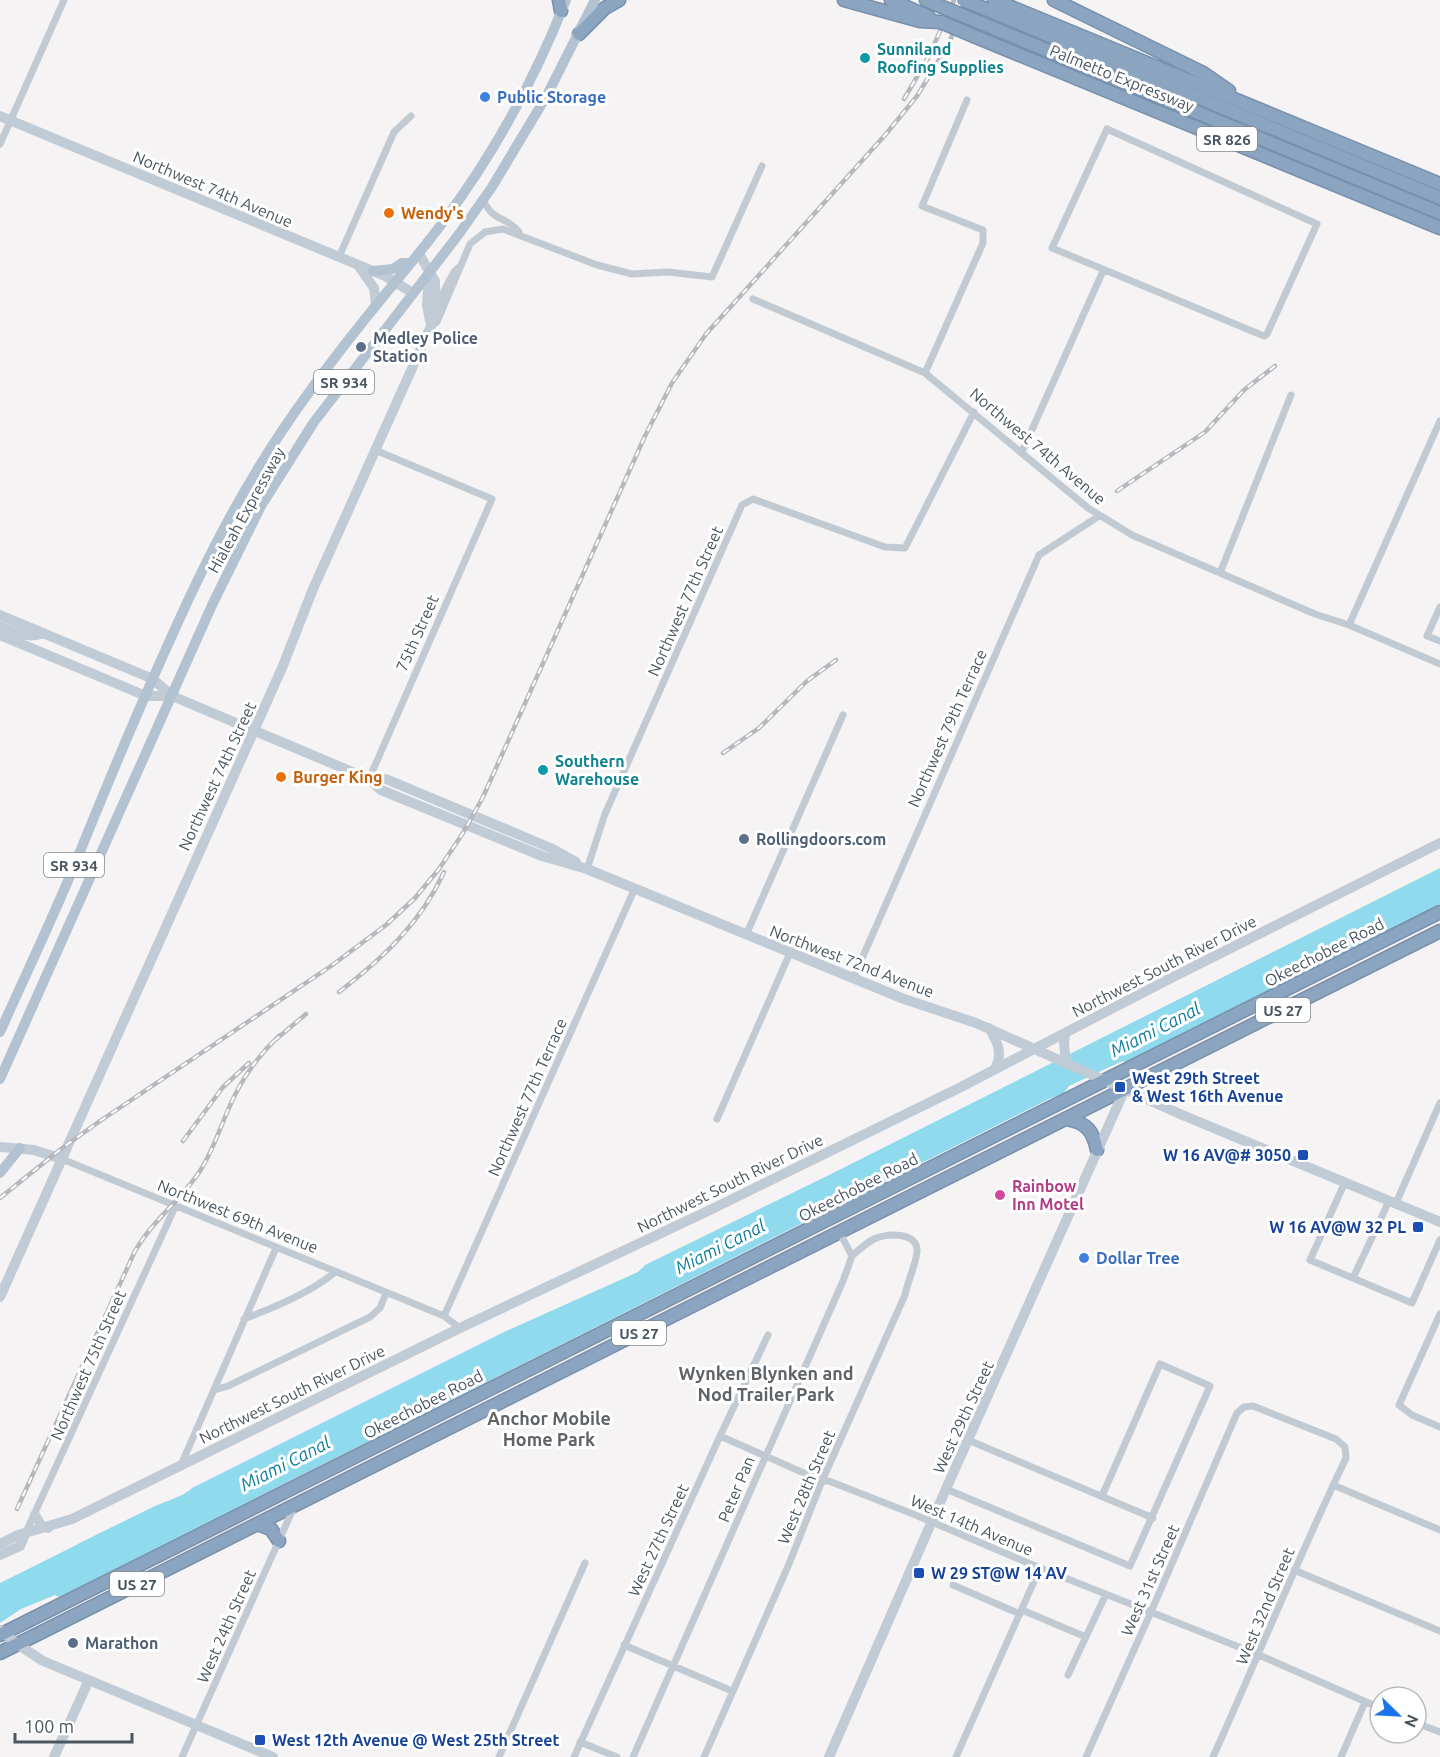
<svg xmlns="http://www.w3.org/2000/svg" width="1440" height="1757" font-family="Ubuntu,sans-serif">
<style>
.water{fill:#90daee}
.lines{fill:none;stroke-linecap:round;stroke-linejoin:round}
.highway-casing{stroke:#7690ad;stroke-width:15}
.street{stroke:#c1cad2;stroke-width:7}
.secondary{stroke:#c1cbd6;stroke-width:10}
.primary{stroke:#b3c2d1;stroke-width:10}
.highway{stroke:#8ba5c1;stroke-width:12}
.rail-casing{stroke:#b5b8bd;stroke-width:4.5}
.rail{stroke:#fff;stroke-width:2;stroke-dasharray:7;stroke-linecap:butt}
.highway-bridge-casing{stroke:#7690ad;stroke-width:15;stroke-linecap:butt}
.highway-bridge{stroke:#8ba5c1;stroke-width:12}
.culture-dot{fill:#0f9aa8;stroke:#fff;stroke-width:2}
.shop-dot{fill:#3f7fe0;stroke:#fff;stroke-width:2}
.food-dot{fill:#e8710a;stroke:#fff;stroke-width:2}
.service-dot{fill:#5c6f8a;stroke:#fff;stroke-width:2}
.transit-dot{fill:#1a4fb4;stroke:#fff;stroke-width:2}
.hotel-dot{fill:#d1479c;stroke:#fff;stroke-width:2}
.labels{text-anchor:middle;dominant-baseline:central;stroke-width:6;stroke-linejoin:round;paint-order:stroke}
.shield{fill:#fff;stroke:#808990;stroke-width:1.5}
.shield-label{font-size:15px;font-weight:bold;fill:#4a5661}
.culture-label{font-size:16px;font-weight:bold;fill:#0d838f;stroke:#fff;text-anchor:start}
.street-label{font-size:16px;fill:#4a5661;stroke:#fff}
.shop-label{font-size:16px;font-weight:bold;fill:#366cbe;stroke:#fff;text-anchor:start}
.food-label{font-size:16px;font-weight:bold;fill:#c56008;stroke:#fff;text-anchor:start}
.service-label{font-size:16px;font-weight:bold;fill:#4e5e75;stroke:#fff;text-anchor:start}
.transit-label{font-size:16px;font-weight:bold;fill:#164399;stroke:#fff;text-anchor:start}
.hotel-label{font-size:16px;font-weight:bold;fill:#b23c85;stroke:#fff;text-anchor:start}
.water-label{font-size:18px;font-style:italic;fill:#0c7c9b;stroke:#fff}
.neighbourhood-label{font-size:18px;font-weight:bold;fill:#5f6368;stroke:#fff}
</style>
<rect width="100%" height="100%" fill="#f5f3f3"/>
<path class="water" d="M1440 868V904L1125 1063 1123 1061 1118 1063 1069 1086 1063 1094 1051 1098 59 1597 55 1595 21 1609 0 1623V1583C51 1558 101 1532 151 1508 163 1502 185 1496 192 1488L504 1332 638 1272 645 1265 831 1174Z"/>
<g class="lines">
<g class="highway-casing">
<path id="highway" d="M559 0 561 11
M844 0 920 21 941 22
M891 0 929 17
M926 0 940 6
M994 0 1440 184
M1054 0 1203 73 1229 91
M983 8 1440 198
M981 23 1440 213
M579 34 605 8 619 0
M976 37 1440 228
M1067 1119C1087 1123 1093 1131 1097 1150
M257 1524 271 1529 279 1541
M0 1635 1440 912
M0 1653 1440 931"/>
</g>
<path class="street" d="M1107 129 1317 224 1267 334 1264 336 1052 248Z
M0 144 64 0
M483 200C495 224 506 215 519 232
M339 257 394 132 411 116
M753 299 925 373 1088 508 1132 535 1315 614 1349 625 1440 664
M437 304 454 272 458 268
M431 325 437 322 470 244 485 232 503 229 597 265 632 274 668 272 712 277 762 166
M925 373 983 243V230L922 206 967 100
M1022 452 1103 271
M1220 573 1291 395
M1440 607 1427 636 1440 641
M1349 625 1440 421
M369 779 492 499 375 450
M587 869 605 814 742 505 753 499 885 547 905 548 974 412
M746 935 843 715
M853 979 1039 555 1099 516
M717 1119 790 953
M62 1159 444 1316 460 1328
M1345 1182 1310 1260 1412 1303 1440 1240
M1396 1203 1440 1103
M840 1233 852 1256
M1353 1278 1389 1201
M1440 1314 1399 1405 1412 1415 1440 1427
M444 1316 635 888
M244 1319C275 1307 310 1293 335 1272
M214 1390 228 1386 370 1317 380 1308 386 1293
M720 1436 822 1481H829L913 1514 1040 1568 1259 1655 1380 1708
M968 1440 1153 1518
M181 1465 276 1248
M1333 1485 1440 1530
M946 1489 1130 1566 1210 1386 1160 1364 1102 1496
M26 1532 175 1207
M1294 1570 1440 1631
M953 1585 1020 1614
M1022 1610 1086 1637
M624 1645 732 1691
M1068 1675 1106 1594
M1416 1723 1440 1732
M580 1742 617 1757
M182 1757 294 1507
M499 1757 585 1563
M574 1757 720 1436 768 1335
M633 1757 843 1281 852 1256
M704 1757 789 1564 822 1481 905 1295C907 1283 918 1259 917 1250 917 1232 886 1233 874 1239 866 1243 859 1250 852 1256
M956 1757 1040 1568
M1086 1757 1151 1612 1237 1413 1244 1407 1253 1406 1336 1439 1345 1447 1346 1458C1299 1556 1258 1657 1213 1757
M1341 1757 1365 1702"/>
<path class="secondary" d="M0 116 385 276 413 293
M358 265 374 288 376 305
M429 273 427 305 430 321
M0 615 153 679 172 696 184 701 369 779H386L553 849 576 862
M0 626C16 633 27 639 44 633
M0 635 146 696H172
M369 779 381 790 542 856 587 869 904 999 976 1023 1180 1114 1440 1222
M989 1028C998 1043 1003 1053 995 1069
M1065 1033 1064 1043 1066 1063
M0 1147 34 1150 62 1159
M0 1297 282 668 313 589 431 326 435 306V281L419 254
M35 1515 41 1525 48 1528
M0 1544 18 1535 72 1519 460 1328 710 1210 959 1088 1169 979 1440 843
M0 1555 20 1546 25 1534
M0 1630 17 1644 43 1661 273 1757
M54 1757 89 1680
M829 1757 946 1489 1125 1089"/>
<path class="primary" d="M373 271 393 269 402 263H411
M0 1032C25 976 52 920 75 864 96 812 117 761 139 710 175 628 210 547 257 470 295 407 340 349 387 292 407 268 427 244 446 218 496 150 535 79 566 0
M0 1079 213 603 261 506 314 422 459 234 492 187 546 97 595 0
M0 1173 20 1148"/>
<use href="#highway" class="highway"/>
<g class="rail-casing">
<path id="rail" d="M904 99 928 58 954 0
M1117 491 1205 432 1244 390 1275 366
M723 753 759 728 807 681 836 660
M339 992C382 959 421 923 444 872
M274 1041 306 1014
M183 1141 223 1087 249 1063
M0 1198 61 1149 100 1121 331 966 386 925 415 898 439 869 463 833 483 797 645 436 672 383 706 334 886 134 917 96 948 45 968 0
M17 1509 135 1251C153 1220 181 1200 200 1171 216 1146 223 1117 237 1091 248 1070 262 1052 279 1036"/>
</g>
<use href="#rail" class="rail"/>
<g class="highway-bridge-casing">
<path id="highway-bridge" d="M963 0 983 8
M940 6 981 23
M941 22 976 37"/>
</g>
<use href="#highway-bridge" class="highway-bridge"/>
</g>
<g class="culture-dot">
<circle cx="865" cy="58" r="6"/>
<circle cx="543" cy="770" r="6"/>
</g>
<g class="shop-dot">
<circle cx="485" cy="97" r="6"/>
<circle cx="1084" cy="1258" r="6"/>
</g>
<g class="food-dot">
<circle cx="389" cy="213" r="6"/>
<circle cx="281" cy="777" r="6"/>
</g>
<g class="service-dot">
<circle cx="361" cy="347" r="6"/>
<circle cx="744" cy="839" r="6"/>
<circle cx="73" cy="1643" r="6"/>
</g>
<g class="transit-dot">
<rect x="1114" y="1081" width="12" height="12" rx="3"/>
<rect x="1297" y="1149" width="12" height="12" rx="3"/>
<rect x="1412" y="1221" width="12" height="12" rx="3"/>
<rect x="913" y="1567" width="12" height="12" rx="3"/>
<rect x="254" y="1734" width="12" height="12" rx="3"/>
</g>
<circle class="hotel-dot" cx="1000" cy="1195" r="6"/>
<g class="labels">
<g class="shield">
<rect x="1197" y="127" width="60" height="24" rx="4.5"/>
<rect x="314" y="370" width="60" height="24" rx="4.5"/>
<rect x="44" y="853" width="60" height="24" rx="4.5"/>
<rect x="1256" y="998" width="54" height="24" rx="4.5"/>
<rect x="612" y="1321" width="54" height="24" rx="4.5"/>
<rect x="110" y="1572" width="54" height="24" rx="4.5"/>
</g>
<g class="shield-label">
<text x="1227" y="139">SR 826</text>
<text x="344" y="382">SR 934</text>
<text x="74" y="865">SR 934</text>
<text x="1283" y="1010">US 27</text>
<text x="639" y="1333">US 27</text>
<text x="137" y="1584">US 27</text>
</g>
<g class="culture-label">
<text x="877" y="49">Sunniland<tspan x="877" dy="18">Roofing Supplies</tspan></text>
<text x="555" y="761">Southern<tspan x="555" dy="18">Warehouse</tspan></text>
</g>
<g class="street-label">
<text transform="translate(1122 78) rotate(22)">Palmetto Expressway</text>
<text transform="translate(213 189) rotate(23)">Northwest 74th Avenue</text>
<text transform="translate(1038 446) rotate(40)">Northwest 74th Avenue</text>
<text transform="translate(246 510) rotate(-61)">Hialeah Expressway</text>
<text transform="translate(685 601) rotate(-66)">Northwest 77th Street</text>
<text transform="translate(417 633) rotate(-66)">75th Street</text>
<text transform="translate(947 728) rotate(-66)">Northwest 79th Terrace</text>
<text transform="translate(217 776) rotate(-65)">Northwest 74th Street</text>
<text transform="translate(1324 952) rotate(-27)">Okeechobee Road</text>
<text transform="translate(852 961) rotate(21)">Northwest 72nd Avenue</text>
<text transform="translate(1164 966) rotate(-27)">Northwest South River Drive</text>
<text transform="translate(527 1097) rotate(-66)">Northwest 77th Terrace</text>
<text transform="translate(730 1183) rotate(-26)">Northwest South River Drive</text>
<text transform="translate(858 1187) rotate(-27)">Okeechobee Road</text>
<text transform="translate(238 1216) rotate(22)">Northwest 69th Avenue</text>
<text transform="translate(88 1365) rotate(-66)">Northwest 75th Street</text>
<text transform="translate(292 1394) rotate(-26)">Northwest South River Drive</text>
<text transform="translate(423 1404) rotate(-27)">Okeechobee Road</text>
<text transform="translate(963 1417) rotate(-65)">West 29th Street</text>
<text transform="translate(806 1487) rotate(-67)">West 28th Street</text>
<text transform="translate(736 1489) rotate(-67)">Peter Pan</text>
<text transform="translate(972 1525) rotate(23)">West 14th Avenue</text>
<text transform="translate(658 1540) rotate(-65)">West 27th Street</text>
<text transform="translate(1150 1580) rotate(-66)">West 31st Street</text>
<text transform="translate(1265 1606) rotate(-67)">West 32nd Street</text>
<text transform="translate(226 1626) rotate(-66)">West 24th Street</text>
</g>
<g class="shop-label">
<text x="497" y="97">Public Storage</text>
<text x="1096" y="1258">Dollar Tree</text>
</g>
<g class="food-label">
<text x="401" y="213">Wendy's</text>
<text x="293" y="777">Burger King</text>
</g>
<g class="service-label">
<text x="373" y="338">Medley Police<tspan x="373" dy="18">Station</tspan></text>
<text x="756" y="839">Rollingdoors.com</text>
<text x="85" y="1643">Marathon</text>
</g>
<g class="transit-label">
<text x="1132" y="1078">West 29th Street<tspan x="1132" dy="18">&amp; West 16th Avenue</tspan></text>
<text x="1291" y="1155" text-anchor="end">W 16 AV@# 3050</text>
<text x="1406" y="1227" text-anchor="end">W 16 AV@W 32 PL</text>
<text x="931" y="1573">W 29 ST@W 14 AV</text>
<text x="272" y="1740">West 12th Avenue @ West 25th Street</text>
</g>
<g class="hotel-label">
<text x="1012" y="1186">Rainbow<tspan x="1012" dy="18">Inn Motel</tspan></text>
</g>
<g class="water-label">
<text transform="translate(1155 1029) rotate(-27)">Miami Canal</text>
<text transform="translate(720 1246) rotate(-27)">Miami Canal</text>
<text transform="translate(285 1463) rotate(-27)">Miami Canal</text>
</g>
<g class="neighbourhood-label">
<text x="766" y="1373">Wynken Blynken and<tspan x="766" dy="21">Nod Trailer Park</tspan></text>
<text x="549" y="1418">Anchor Mobile<tspan x="549" dy="21">Home Park</tspan></text>
</g>
</g>
<g transform="translate(1398 1715) rotate(114)"><circle r="28" fill="#ffffff" stroke="#b7bbc0" stroke-width="1.5"/>
<path d="M0-4.5L10 22L0 15L-10 22Z" fill="#1a73e8"/>
<text y="-9" font-size="16" font-weight="bold" text-anchor="middle" fill="#4a5661">N</text>
</g>
<path d="M15 1733v9h117v-9" fill="none" stroke="#4a5661" stroke-width="3"/>
<text x="24" y="1733" font-size="18" fill="#4a5661" stroke="#ffffff" stroke-width="4.5" paint-order="stroke">100 m</text>
</svg>
